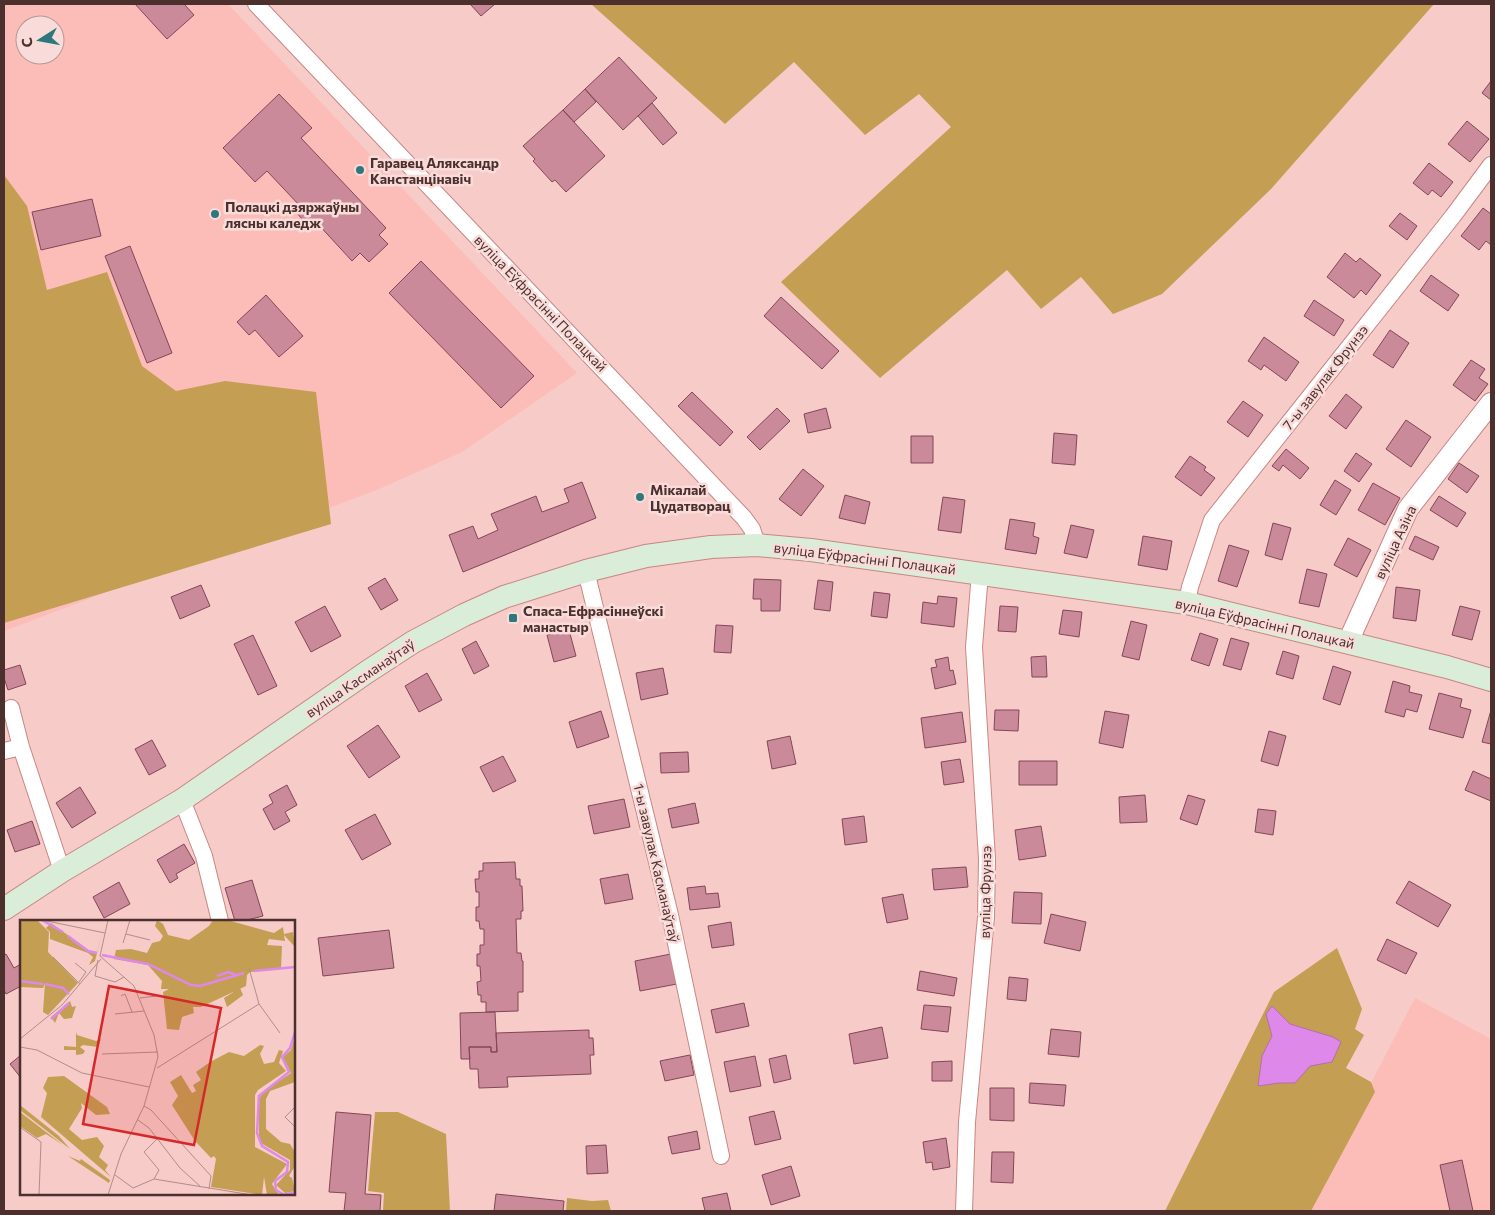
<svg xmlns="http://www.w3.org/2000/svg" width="1495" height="1215" font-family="Commissioner,sans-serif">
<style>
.built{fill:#fcbdb8;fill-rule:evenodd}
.green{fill:#c49e53}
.water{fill:#de89e9;stroke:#b26eb1}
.building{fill:#cb8a9a;stroke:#824758}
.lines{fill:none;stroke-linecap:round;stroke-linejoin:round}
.minor-casing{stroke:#c98683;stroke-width:18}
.tertiary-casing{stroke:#c98683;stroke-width:22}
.secondary-casing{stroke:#c98683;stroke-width:24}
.minor{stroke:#fff;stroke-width:16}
.tertiary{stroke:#fff;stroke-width:20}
.secondary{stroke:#d9edd8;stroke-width:22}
.poi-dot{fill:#2e777d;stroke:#f9dcda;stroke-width:2}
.labels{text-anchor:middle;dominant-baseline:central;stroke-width:5;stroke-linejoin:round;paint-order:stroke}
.poi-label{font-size:14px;font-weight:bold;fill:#4c302e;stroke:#f9dcda;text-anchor:start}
.street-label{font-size:14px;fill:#4c302e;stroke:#f9dcda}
.inset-river{fill:none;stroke:#de89e9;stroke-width:2.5}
.inset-road{fill:none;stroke:#b28d8a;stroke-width:1}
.view{fill:#d62828;fill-opacity:0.15;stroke:#d62828;stroke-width:2.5}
.inset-edge{fill:none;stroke:#4c302e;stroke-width:2.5}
</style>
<rect width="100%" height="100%" fill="#f6cbc8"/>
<path class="built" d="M4 4H228L577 373 462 452 379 489 4 631ZM25 25H55V55H25Z
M1415 998 1491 1039V1211H1305Z"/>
<path class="green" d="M591 4H1434L1271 189 1162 294 1113 314 1081 277 1041 309 1007 270 880 378 781 282 951 127 919 94 865 135 794 62 725 124Z
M4 175 27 206 47 290 107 272 142 366 176 391 225 381 316 392 331 524 4 623Z
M1337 948 1362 1009 1355 1029 1364 1035 1346 1068 1371 1082 1375 1092 1311 1211H1165L1274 992Z
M375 1112H398L446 1134 450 1211H383L384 1193 368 1191Z
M567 1198 592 1201 608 1200 611 1211H566Z"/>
<path class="water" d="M1272 1006 1290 1024 1333 1037 1341 1042 1332 1062 1310 1066 1295 1083H1279L1258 1086 1262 1056 1272 1036 1266 1014Z"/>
<path class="building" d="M135 4H184L194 15 167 39Z
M470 4H495L481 16Z
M619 57 657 98 623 130 585 89Z
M1491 81V100L1482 93Z
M585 89 596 102 574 122 563 110Z
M279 94 312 128 301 138 386 228 379 235 388 244 369 262 360 253 352 261 317 223 311 229 295 211 300 206 267 171 255 182 223 148Z
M652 103 677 133 663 145 638 116Z
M563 110 605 156 566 192 555 180 552 182 533 161 535 159 523 146Z
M1467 121 1489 139 1470 162 1448 144Z
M1429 163 1453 182 1441 197 1432 190 1428 195 1413 183Z
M92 199 101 236 41 250 32 212Z
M1483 208 1491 214V245L1486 241 1479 250 1461 236Z
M1400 213 1417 226 1407 240 1389 226Z
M130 246 172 353 147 363 105 256Z
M1345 253 1356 262 1360 258 1381 275 1366 295 1361 290 1354 298 1327 277Z
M421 261 534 376 501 408 389 293Z
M1431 275 1459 295 1448 311 1420 291Z
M266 295 303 336 279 357 255 330 249 335 237 322Z
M781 297 839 351 822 369 764 316Z
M1314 300 1344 320 1334 336 1304 316Z
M1390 330 1409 343 1393 368 1373 355Z
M1264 337 1299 362 1286 381 1264 365 1261 370 1248 361Z
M1471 360 1485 369 1479 378 1488 384 1475 401 1453 385Z
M692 392 733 432 720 446 678 406Z
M1346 394 1362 407 1346 429 1329 416Z
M1243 401 1263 415 1248 437 1227 422Z
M777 408 790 421 760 450 747 437Z
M826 408 831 428 808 433 804 414Z
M1406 420 1431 437 1411 467 1386 449Z
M1054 433 1077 435 1075 465 1052 463Z
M911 436H933V463H911Z
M1286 449 1309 468 1300 479 1283 465 1279 471 1272 466Z
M1356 453 1372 464 1359 482 1344 471Z
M1190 456 1206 467 1204 470 1215 478 1201 496 1175 477Z
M1459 463 1479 476 1467 493 1448 479Z
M803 469 824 486 801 516 779 499Z
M1335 480 1351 490 1336 515 1320 505Z
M582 482 596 518 463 572 449 535 473 526 478 539 498 530 491 514 536 496 542 512 569 502 564 489Z
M1373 483 1400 498 1385 525 1358 510Z
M845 495 870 502 865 524 839 518Z
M1439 496 1466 513 1457 527 1430 510Z
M943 497 965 500 961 533 938 530Z
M1010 519 1035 523 1033 536 1039 538 1036 554 1005 549Z
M1273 523 1291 528 1282 560 1265 555Z
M1071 525 1094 530 1087 558 1064 553Z
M1143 536 1172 541 1167 570 1138 565Z
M1415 536 1439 547 1433 560 1409 549Z
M1348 538 1371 550 1357 577 1334 565Z
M1229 545 1249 551 1237 587 1218 581Z
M1307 569 1327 574 1319 607 1299 603Z
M385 578 398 600 381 610 368 588Z
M754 579 781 580 780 611H761V599H753Z
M818 580 833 582 830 611 814 609Z
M201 585 210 606 180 619 171 597Z
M1396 587 1420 590 1416 621 1393 618Z
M874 592 890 594 887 618 871 616Z
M938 596 957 598 954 627 921 623 923 602 937 604Z
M325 606 341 636 311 652 295 622Z
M1000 606 1018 607 1016 632 998 631Z
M1460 606 1480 611 1472 640 1452 635Z
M1063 610 1082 612 1079 637 1059 634Z
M1131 621 1147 625 1139 660 1122 656Z
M716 625 733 626 731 653 714 652Z
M569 630 576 656 554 662 547 635Z
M1200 633 1218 639 1209 666 1191 660Z
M253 635 277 686 258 695 234 644Z
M1231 638 1249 643 1241 670 1223 665Z
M476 641 489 666 474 674 462 649Z
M1283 651 1299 656 1293 679 1276 674Z
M1046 656 1047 677H1032L1031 657Z
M948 657 950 671 953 670 956 684 935 689 931 668 937 667 935 660Z
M20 665 26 684 8 690 4 678V670Z
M1333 666 1351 672 1340 705 1323 699Z
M663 668 668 694 641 700 636 673Z
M427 673 442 700 419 712 405 686Z
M1393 681 1410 686 1409 692 1422 695 1417 712 1406 709 1404 717 1385 712Z
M1439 693 1462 699 1460 707 1471 710 1463 738 1429 729Z
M995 710H1019L1018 731 994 730Z
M1491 710V744L1482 742Z
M601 711 609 737 577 748 569 722Z
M1105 711 1129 715 1123 748 1099 743Z
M962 712 966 742 925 748 921 718Z
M378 725 400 757 369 778 347 746Z
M1269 731 1286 736 1278 766 1261 761Z
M790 736 796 764 772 769 767 741Z
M152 740 166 766 149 775 135 749Z
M688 752 689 772 661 773 660 753Z
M503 756 516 781 493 792 480 767Z
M960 759 964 782 944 785 941 762Z
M1019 761H1057V785H1019Z
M1473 771 1491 779V801L1465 790Z
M287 785 297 805 285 812 290 821 274 830 263 809 273 803 269 795Z
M80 787 96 813 72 828 56 803Z
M1145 795 1147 822 1120 823 1119 797Z
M1188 795 1205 800 1197 825 1180 819Z
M624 799 630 827 594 834 588 806Z
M695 803 699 823 672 828 668 809Z
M1258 809 1276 811 1273 835 1255 832Z
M375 814 391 844 362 860 345 830Z
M864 816 867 842 845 845 842 819Z
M32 821 40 844 15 852 7 830Z
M1041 826 1046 856 1019 860 1015 830Z
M184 844 195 863 176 874 178 878 170 883 157 860Z
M515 862 516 879H520V886H522L523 911H521V919H516L517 953H521L522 961H523V992H518V1011L486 1012V1002H481V995H478L477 982 481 981 480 966H477V954H480V945H484V929H480L479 921H476V907H479V892H476L475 879H479V871H483V863Z
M966 867 968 887 934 890 932 869Z
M628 874 633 899 605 904 600 879Z
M252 880 263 916 243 921H235L225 888Z
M1409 881 1451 905 1438 927 1396 903Z
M119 882 130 904 104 918 93 897Z
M705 886 706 894 718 893 720 907 690 910 687 888Z
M1014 892 1042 893 1041 924 1012 923Z
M903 894 908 919 887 923 882 898Z
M1051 914 1086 922 1080 951 1044 943Z
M731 922 734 945 712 948 708 926Z
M389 930 394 968 323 976 318 938Z
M1387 939 1417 953 1406 974 1377 960Z
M6 954 14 968 21 964V986L6 994 4 990V955Z
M671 954 677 984 640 991 635 961Z
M920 971 957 978 954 996 917 990Z
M1009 977 1028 979 1026 1001 1007 999Z
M744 1003 749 1026 716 1033 711 1010Z
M924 1005 951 1007 948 1032 921 1029Z
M495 1012 497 1052H491V1047H469L470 1059H461L460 1013Z
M882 1027 888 1058 854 1064 849 1034Z
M1051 1029 1081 1032 1079 1057 1048 1054Z
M589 1030V1038H593L594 1055H590L591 1074 507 1077 508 1087 479 1088 478 1069H470L469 1047H491V1052H497L496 1033Z
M21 1055V1078L10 1064Z
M690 1055 694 1075 665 1081 660 1061Z
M786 1055 791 1079 774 1083 769 1059Z
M755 1056 761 1086 730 1092 724 1062Z
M952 1061V1081H932V1062Z
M1030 1083 1066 1085 1064 1106 1029 1103Z
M990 1088H1014V1121L990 1120Z
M774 1111 781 1139 755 1145 749 1117Z
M336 1112 371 1115 365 1194 381 1195 380 1211H344L346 1193 329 1192Z
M697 1131 700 1149 672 1154 668 1137Z
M946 1138 950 1167 933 1170 932 1162 926 1163 923 1142Z
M606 1145 608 1173 587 1174 586 1146Z
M992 1152H1014L1013 1183 991 1182Z
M1462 1160 1473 1211H1450L1440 1165Z
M791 1166 800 1196 771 1205 762 1175Z
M727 1193 731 1211H705L702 1198Z
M496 1194 564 1201 563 1211H492H494Z"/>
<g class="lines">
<g class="minor-casing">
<path id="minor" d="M256 4 744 518 752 529 757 545
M586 571 670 915 721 1156
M1187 603 1190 587 1212 520 1453 216 1491 165
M11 708 21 747 62 871
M4 751 21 747
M182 800 204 856 220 921
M964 1211 967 1122 986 917 987 859 974 647 980 573"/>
</g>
<g class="tertiary-casing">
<path id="tertiary" d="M1348 642 1408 509 1491 403"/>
</g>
<g class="secondary-casing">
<path id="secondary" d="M4 909 62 871 182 800 367 672 413 642 464 615 504 597 586 571 646 556 711 547 757 545 811 550 1187 603 1447 667 1491 680"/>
</g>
<use href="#minor" class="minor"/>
<use href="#tertiary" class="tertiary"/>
<use href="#secondary" class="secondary"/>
</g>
<g class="poi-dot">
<circle cx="360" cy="170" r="5"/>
<circle cx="215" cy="214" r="5"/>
<circle cx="640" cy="497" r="5"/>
<rect x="508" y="613" width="10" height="10" rx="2.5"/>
</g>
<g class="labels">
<g class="poi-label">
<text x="370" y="162">Гаравец Аляксандр<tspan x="370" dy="16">Канстанцінавіч</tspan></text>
<text x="225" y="206">Полацкі дзяржаўны<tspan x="225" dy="16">лясны каледж</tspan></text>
<text x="650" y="489">Мікалай<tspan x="650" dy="16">Цудатворац</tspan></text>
<text x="523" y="610">Спаса-Ефрасіннеўскі<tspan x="523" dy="16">манастыр</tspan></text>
</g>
<g class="street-label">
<text transform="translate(541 303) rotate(46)">вуліца Еўфрасінні Полацкай</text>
<text transform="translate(1325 377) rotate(-52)">7-ы завулак Фрунзэ</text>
<text transform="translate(1395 542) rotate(-65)">вуліца Азіна</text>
<text transform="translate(865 558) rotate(7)">вуліца Еўфрасінні Полацкай</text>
<text transform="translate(1265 623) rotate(13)">вуліца Еўфрасінні Полацкай</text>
<text transform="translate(360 678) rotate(-34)">вуліца Касманаўтаў</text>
<text transform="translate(657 863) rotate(77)">1-ы завулак Касманаўтаў</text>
<text transform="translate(985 892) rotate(-89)">вуліца Фрунзэ</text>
</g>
</g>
<g transform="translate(20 920)">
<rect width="275" height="275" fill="#f6cbc8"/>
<path d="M0 0H17L29 12 28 32 58 63 28 95 23 92 25 63 23 68 0 67ZM137 0 143 4 148 15 169 20 189 6 193 0H207L254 13 263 7 264 14 273 12 275 27 264 15 265 21 249 19 247 25 262 26 261 49 230 52 227 55 226 66 181 87H173L174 93 162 97 159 110 147 109 143 72 149 69H141L142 61 128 45 94 39 96 30 111 29 127 33 132 23 140 21 143 16 135 6ZM31 3 70 31 77 32 82 13 75 41 69 45 73 37 68 33 30 19V12L26 8ZM220 68 223 75 207 87 204 78ZM50 81 52 87 56 86 52 98 44 99 39 93 35 103 31 97ZM56 112 57 115 76 121 81 119 78 127 63 125 60 127 65 131 63 134 56 135V130H44V126L56 127ZM275 116V162L250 171 246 179V209L261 222 270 224 275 232V246L269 256 272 258 275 271 265 273 256 265 270 250V240L239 222V179L243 172 271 153 263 137 271 130ZM240 125 244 126 240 134 244 144 254 142 259 130 263 131 259 143 266 151 238 170 235 175V227L267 244 252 264 259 275H247L244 257 242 275 191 267 196 239 194 236 191 238 175 221 152 185 158 176 150 162 161 155 172 173 176 171 173 165 181 160 176 152 190 142 209 132 224 136ZM44 156 87 187 90 194 76 195 61 183 62 188 49 209 62 220 77 217 84 226 79 237 88 245 85 250 91 257 21 197 27 173 23 168 28 157ZM0 185 39 216 50 229 0 190ZM0 192 43 225 26 214 17 218 0 206ZM48 236 60 241 61 239 90 260 89 263Z" fill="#c49e53"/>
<path class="inset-river" d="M22 0 43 12M48 16 68 31 77 33M82 35 128 44 171 65 180 66 224 53M234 51 275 47M197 56 208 52 217 55M0 61 23 64M25 64 43 68 49 74M31 99 49 83M275 112 270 128 262 137 269 152 239 176 237 213 242 226 268 242 267 252 255 261 256 270 264 275 275 272"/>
<path class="inset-road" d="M88 0 80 36 114 66 134 115 138 137 124 186 101 234 88 275M27 1 85 13M106 14 130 20M103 23 110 0M33 37 60 64M78 40 75 56 95 62 104 57M55 43 66 52 59 62M229 48 239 84 260 113M101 76 105 74 112 92M120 78 136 76M95 94 124 91M0 119 42 85 81 39M0 127 17 130 62 153 129 167M82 134 138 132M137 148 239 84M124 186 131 190 191 256 189 269M275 187 265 197 275 207M118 200 129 208 160 248 181 267M0 207 21 222 19 275M95 255 113 268 134 259 232 275M134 259 139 250 124 232 138 218"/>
<path class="view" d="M89 66 201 88 174 225 63 204Z"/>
<rect width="275" height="275" class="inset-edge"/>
</g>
<rect width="1495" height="1215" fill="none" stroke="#4c302e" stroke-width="10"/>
<g transform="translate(40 40) rotate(259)"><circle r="24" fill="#f9dcda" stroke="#b49795"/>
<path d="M0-4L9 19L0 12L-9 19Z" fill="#2e777d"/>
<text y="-8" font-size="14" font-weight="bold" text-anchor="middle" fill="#4c302e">С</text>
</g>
</svg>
